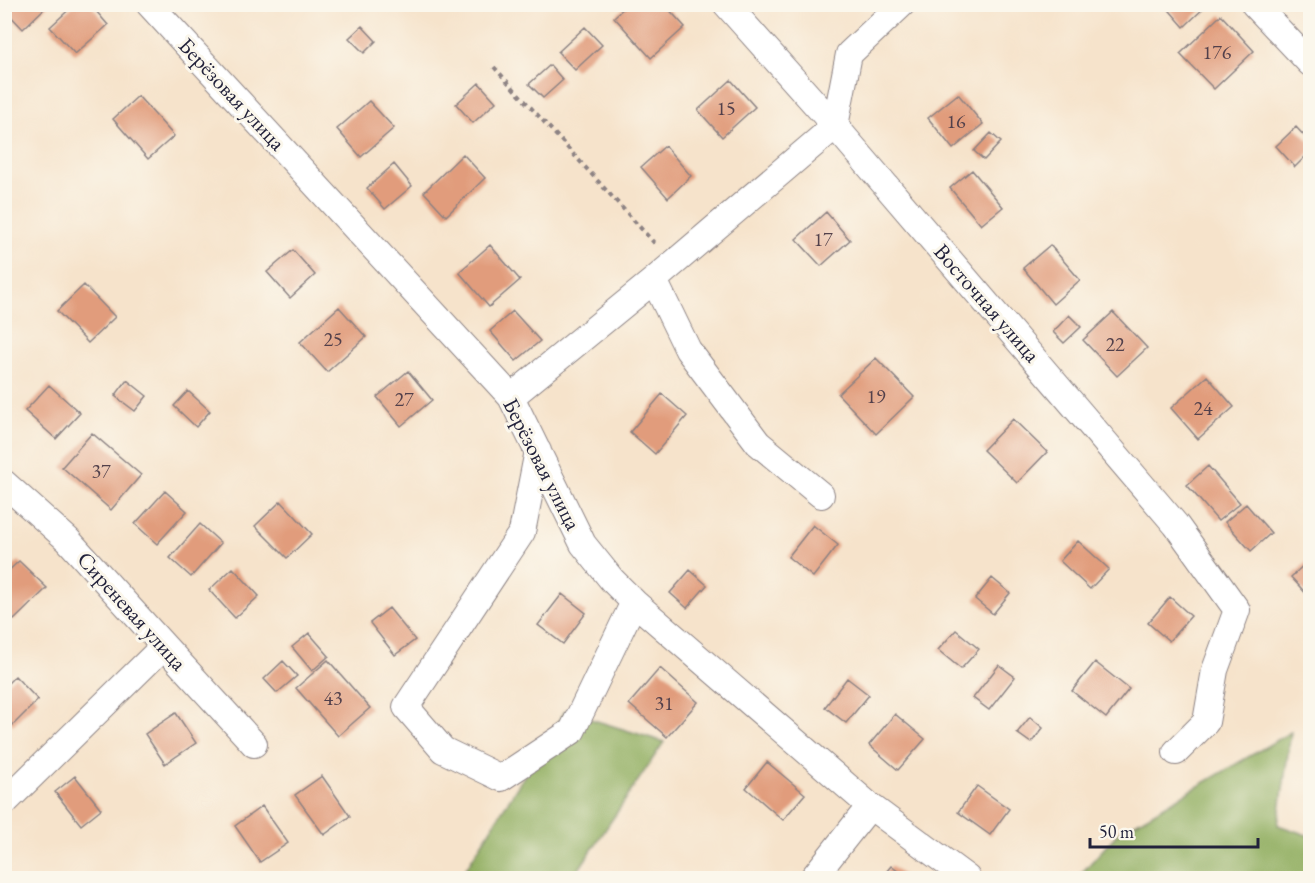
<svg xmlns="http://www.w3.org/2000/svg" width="1315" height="883" font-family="'EB Garamond',serif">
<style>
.forest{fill:#92af62;stroke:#5a684e;stroke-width:1.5}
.building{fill:#e19c7b}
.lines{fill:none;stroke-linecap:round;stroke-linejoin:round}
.minor-casing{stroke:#8c8283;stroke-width:28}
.path{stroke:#8c8283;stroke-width:4;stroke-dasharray:4.5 4.5;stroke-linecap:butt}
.minor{stroke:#fff;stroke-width:26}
.labels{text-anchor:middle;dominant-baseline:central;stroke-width:6;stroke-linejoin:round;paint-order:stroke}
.number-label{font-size:20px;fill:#52404b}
.street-label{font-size:22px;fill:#22223b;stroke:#fbf7ec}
</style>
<rect width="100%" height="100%" fill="#fbf7ec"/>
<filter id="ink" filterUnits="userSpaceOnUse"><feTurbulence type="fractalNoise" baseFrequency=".0167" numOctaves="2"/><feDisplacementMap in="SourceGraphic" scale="12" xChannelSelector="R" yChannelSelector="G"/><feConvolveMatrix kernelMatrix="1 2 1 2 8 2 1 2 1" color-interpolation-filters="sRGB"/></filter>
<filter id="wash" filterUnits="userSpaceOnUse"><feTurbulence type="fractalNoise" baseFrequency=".008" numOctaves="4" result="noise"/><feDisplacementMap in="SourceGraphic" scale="24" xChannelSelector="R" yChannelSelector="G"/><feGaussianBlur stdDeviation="1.35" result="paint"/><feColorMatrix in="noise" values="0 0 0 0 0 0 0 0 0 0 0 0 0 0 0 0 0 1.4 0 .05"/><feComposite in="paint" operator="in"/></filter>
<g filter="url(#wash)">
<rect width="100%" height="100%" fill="#f6e3cb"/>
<path class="forest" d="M565 711 664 742 573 878H460Z
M1291 732 1278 825 1310 836V878H1077L1118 833Z"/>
<g id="blocks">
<path class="building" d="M8 4H49L23 29 4 9Z
M75 4H90L108 25 75 54 50 27Z
M628 4H664L685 27 651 58 614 17Z
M1164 4H1208L1184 27Z
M1221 15 1254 51 1214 89 1180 54Z
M362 26 376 41 364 53 349 38Z
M585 27 602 45 575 70 558 52Z
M550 65 563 80 543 98 529 84Z
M731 80 755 107 722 137 698 110Z
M479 83 496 102 473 123 456 104Z
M958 94 983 124 953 149 928 118Z
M138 96 174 136 148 159 113 119Z
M369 101 394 128 361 157 337 129Z
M1296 127 1310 142V152L1295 167 1276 146Z
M991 133 1001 142 984 160 974 151Z
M665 146 691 176 668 198 641 167Z
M463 154 485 178 446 216 424 192Z
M394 164 412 186 385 209 367 188Z
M972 170 1003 207 981 225 950 188Z
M826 212 850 240 821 266 796 239Z
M490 245 520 280 489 307 459 272Z
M1050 245 1080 280 1053 304 1023 268Z
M293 250 315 275 290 298 267 272Z
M84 285 115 317 88 343 57 311Z
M339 307 366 337 327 372 300 342Z
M513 311 540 341 516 361 490 331Z
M1113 312 1147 348 1117 376 1083 340Z
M1069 315 1081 327 1064 343 1053 332Z
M876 358 914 397 876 434 838 394Z
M408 371 432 400 401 426 377 397Z
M1207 376 1234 407 1198 439 1171 408Z
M127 380 147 396 135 411 115 396Z
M49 385 80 413 56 439 25 411Z
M188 391 210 411 196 427 174 406Z
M662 394 687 416 655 454 630 432Z
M1013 419 1047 452 1017 483 983 450Z
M92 433 141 475 111 510 62 467Z
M1208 466 1240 503 1218 521 1187 485Z
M165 491 187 511 157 544 135 524Z
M281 501 312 534 287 558 255 526Z
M1246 504 1271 533 1251 551 1225 522Z
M200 524 221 543 191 577 170 558Z
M813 525 838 545 813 577 788 557Z
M1078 541 1109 569 1090 589 1060 561Z
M1310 559V598L1291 577Z
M19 561 47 588 14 620 4 610V575Z
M233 568 259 596 235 618 209 590Z
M690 570 707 585 687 608 670 593Z
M992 578 1010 593 993 614 975 599Z
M562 594 586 613 563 644 538 625Z
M1170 597 1191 616 1169 641 1148 623Z
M389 608 415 640 395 655 370 623Z
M956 630 979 649 961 669 938 650Z
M309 633 329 656 312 671 292 647Z
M328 660 370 708 338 736 296 688Z
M283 661 297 676 277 693 264 679Z
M1095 662 1129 689 1106 718 1072 691Z
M999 665 1015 677 989 710 973 698Z
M660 668 698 702 667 737 629 704Z
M15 676 38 700 13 725 4 716V687Z
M847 678 869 695 846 723 825 707Z
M176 713 196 743 165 764 145 734Z
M895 714 925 739 898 770 869 745Z
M1030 717 1043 728 1031 743 1017 733Z
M767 762 805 794 783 820 746 788Z
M75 776 101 809 81 825 55 792Z
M322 776 350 816 324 835 295 795Z
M977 786 1009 809 990 835 958 812Z
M262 806 288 843 260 862 235 826Z
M891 866 907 878H881Z"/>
</g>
</g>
<g filter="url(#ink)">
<use href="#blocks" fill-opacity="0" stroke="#8c8283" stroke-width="1.5"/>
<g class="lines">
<g class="minor-casing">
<path id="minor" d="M149 4 511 397 583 544 612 580 634 602 870 806 813 878
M726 4 835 126 1176 525 1237 610 1215 670 1206 722 1176 752
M1254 4 1310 63
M654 280 688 350 758 443 821 495
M511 397 654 280 835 126 849 54 902 4
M538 451 522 532 406 707 443 750 501 778 572 731 634 602
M4 483 68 540 164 646 254 744
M4 803 164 646
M870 806 967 878"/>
</g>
<path class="path" d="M494 67 657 246"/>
<use href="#minor" class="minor"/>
</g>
</g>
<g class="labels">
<g class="number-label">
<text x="1217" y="52">176</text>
<text x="726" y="108">15</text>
<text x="956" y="121">16</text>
<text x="823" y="239">17</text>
<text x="333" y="339">25</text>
<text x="1115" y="344">22</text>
<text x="876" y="396">19</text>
<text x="404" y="399">27</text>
<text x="1203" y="408">24</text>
<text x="101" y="471">37</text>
<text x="333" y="698">43</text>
<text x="664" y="703">31</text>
</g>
<g class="street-label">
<text transform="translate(232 94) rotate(47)">Берёзовая улица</text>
<text transform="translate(987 303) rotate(49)">Восточная улица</text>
<text transform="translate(542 464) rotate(63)">Берёзовая улица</text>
<text transform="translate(132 611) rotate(48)">Сиреневая улица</text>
</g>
</g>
<rect width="1315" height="883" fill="none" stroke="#fbf7ec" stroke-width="24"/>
<path d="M1090 838v9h168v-9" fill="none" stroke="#22223b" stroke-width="3"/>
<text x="1099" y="838" font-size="18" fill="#22223b" stroke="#fbf7ec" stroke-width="4.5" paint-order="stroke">50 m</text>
</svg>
